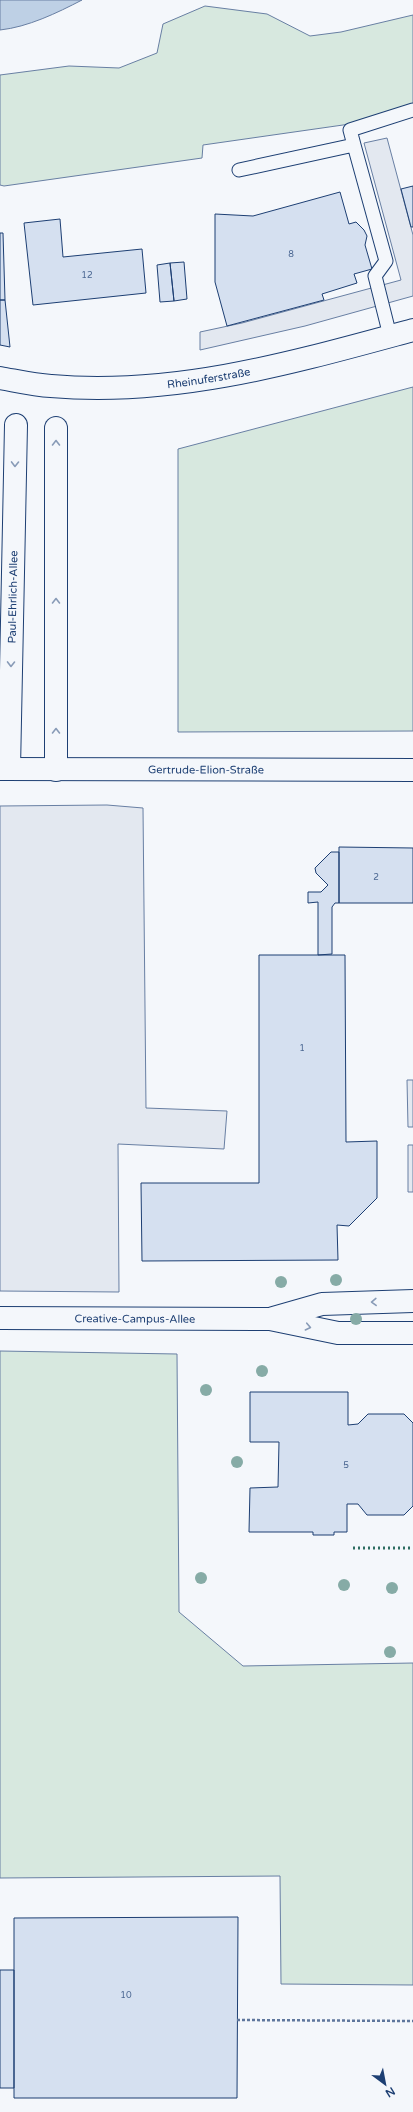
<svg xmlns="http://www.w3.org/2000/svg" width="413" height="2112" font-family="'Varela Round',sans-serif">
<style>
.green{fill:#d7e8df;stroke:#687fa3}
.parking{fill:#e3e8f0;stroke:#687fa3}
.water{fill:#bed0e5;stroke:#687fa3}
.building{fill:#d5e0f0;stroke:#1d3f73}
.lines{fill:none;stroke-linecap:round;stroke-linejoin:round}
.service-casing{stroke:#1d3f73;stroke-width:15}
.minor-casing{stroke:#1d3f73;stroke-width:24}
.tertiary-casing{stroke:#1d3f73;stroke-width:24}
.path{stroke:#5e769c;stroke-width:2.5;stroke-dasharray:3 2;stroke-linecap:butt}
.service{stroke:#f4f7fb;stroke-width:13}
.minor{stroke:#f4f7fb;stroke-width:22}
.tertiary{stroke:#f4f7fb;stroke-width:22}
.hedge{stroke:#2c6c60;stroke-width:3;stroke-dasharray:2 3;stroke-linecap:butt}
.tree{fill:#86aba6}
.oneway{stroke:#889bb7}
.labels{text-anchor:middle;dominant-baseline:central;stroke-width:3;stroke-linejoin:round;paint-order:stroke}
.number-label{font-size:9px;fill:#4b6792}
.street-label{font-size:11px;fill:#1d3f73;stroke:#f4f7fb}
</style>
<rect width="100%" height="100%" fill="#f4f7fb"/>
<path class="green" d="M205 6 267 14 310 36 341 32 413 15V115L203 145 202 158 4 186 0 185V75L69 66 119 68 157 53 163 24Z
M413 387V731L178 732V449Z
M0 1351 177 1354 179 1612 243 1666 413 1663V1985L281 1984 280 1876 0 1878Z"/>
<path class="parking" d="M387 138 413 235V296L305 326 200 350V332L242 323 401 280 364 143Z
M107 805 143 808 146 1108 227 1111 224 1149 118 1144 119 1292 0 1291V806Z
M407 1080H413V1127H408Z
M408 1145H413V1192H408Z"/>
<path class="water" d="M0 0H82C57 13 28 27 0 30Z"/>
<path class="building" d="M413 186V227H411L401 189Z
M340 192 349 224 356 222 364 230 367 236 365 245 372 269 354 274 357 283 322 294 324 300 227 326 215 282V214L253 216Z
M60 219 63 257 142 249 146 293 33 305 24 223Z
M0 233H3L5 300H0Z
M184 262 187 299 174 301 170 263Z
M170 263 174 301 160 302 157 265Z
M0 300H5L10 347 0 345Z
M339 847 413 848V903H339Z
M331 852H339V903H335L332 907V954L318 955V902L308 903V892H321L328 885 316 873 315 868Z
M259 955H345L346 1142 377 1141V1198L349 1226 337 1225 338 1260 142 1261 141 1183H259Z
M250 1392H348V1425L358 1424 368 1414H404L413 1423V1506L404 1515H367L358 1504H347V1532H334V1535H313V1532H249L250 1488 278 1487 279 1442H250Z
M238 1917 237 2098H14V1918Z
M0 1970H14V2088H0Z"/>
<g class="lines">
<g class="service-casing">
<path id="service" d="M354 145 350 130 413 110
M239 170 354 145 386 261 375 276 390 336"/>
</g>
<g class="minor-casing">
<g id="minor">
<path d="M56 428V770"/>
<path id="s1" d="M0 769 413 770"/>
<path id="s2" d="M9 769 16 425"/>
<path id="s3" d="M0 1318 270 1319 338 1333H413"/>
<path d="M273 1318 322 1304 413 1301"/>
</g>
</g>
<g class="tertiary-casing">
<g id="tertiary">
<path id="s4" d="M0 378C17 381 34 385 51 386 175 397 295 362 413 330"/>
</g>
</g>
<path class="path" d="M237 2020 413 2021"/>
<use href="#service" class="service"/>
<use href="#minor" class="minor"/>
<use href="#tertiary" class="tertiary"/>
<path class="hedge" d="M353 1548H413"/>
</g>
<g class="tree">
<circle cx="336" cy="1280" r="6"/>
<circle cx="281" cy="1282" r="6"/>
<circle cx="356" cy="1319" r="6"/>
<circle cx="262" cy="1371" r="6"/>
<circle cx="206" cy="1390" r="6"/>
<circle cx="237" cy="1462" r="6"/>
<circle cx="201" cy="1578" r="6"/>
<circle cx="344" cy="1585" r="6"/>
<circle cx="392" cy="1588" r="6"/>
<circle cx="390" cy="1652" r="6"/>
</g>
<defs><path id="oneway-chevron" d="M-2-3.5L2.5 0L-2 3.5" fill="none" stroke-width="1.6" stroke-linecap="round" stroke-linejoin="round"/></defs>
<g class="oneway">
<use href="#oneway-chevron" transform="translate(56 443) rotate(-90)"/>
<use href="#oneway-chevron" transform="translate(15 464) rotate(91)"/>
<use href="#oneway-chevron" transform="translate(56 601) rotate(-90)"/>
<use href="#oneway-chevron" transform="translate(11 664) rotate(91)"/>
<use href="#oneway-chevron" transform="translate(56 731) rotate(-90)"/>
<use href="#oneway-chevron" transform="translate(374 1302) rotate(178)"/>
<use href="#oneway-chevron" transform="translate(308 1327) rotate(12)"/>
</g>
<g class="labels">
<g class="number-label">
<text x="291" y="254">8</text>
<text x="87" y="275">12</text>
<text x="376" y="877">2</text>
<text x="302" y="1048">1</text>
<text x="346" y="1465">5</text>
<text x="126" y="1995">10</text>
</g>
<g class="street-label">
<text stroke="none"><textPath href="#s4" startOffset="210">Rheinuferstraße</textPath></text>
<text stroke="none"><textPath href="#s2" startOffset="172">Paul-Ehrlich-Allee</textPath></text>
<text stroke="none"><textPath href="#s1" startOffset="206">Gertrude-Elion-Straße</textPath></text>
<text stroke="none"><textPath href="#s3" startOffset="135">Creative-Campus-Allee</textPath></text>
</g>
</g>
<g transform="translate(385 2084) rotate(148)" stroke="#f4f7fb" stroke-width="3" paint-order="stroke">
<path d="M0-3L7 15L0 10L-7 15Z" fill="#1d3f73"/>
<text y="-6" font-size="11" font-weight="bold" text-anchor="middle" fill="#1d3f73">N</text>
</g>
</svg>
